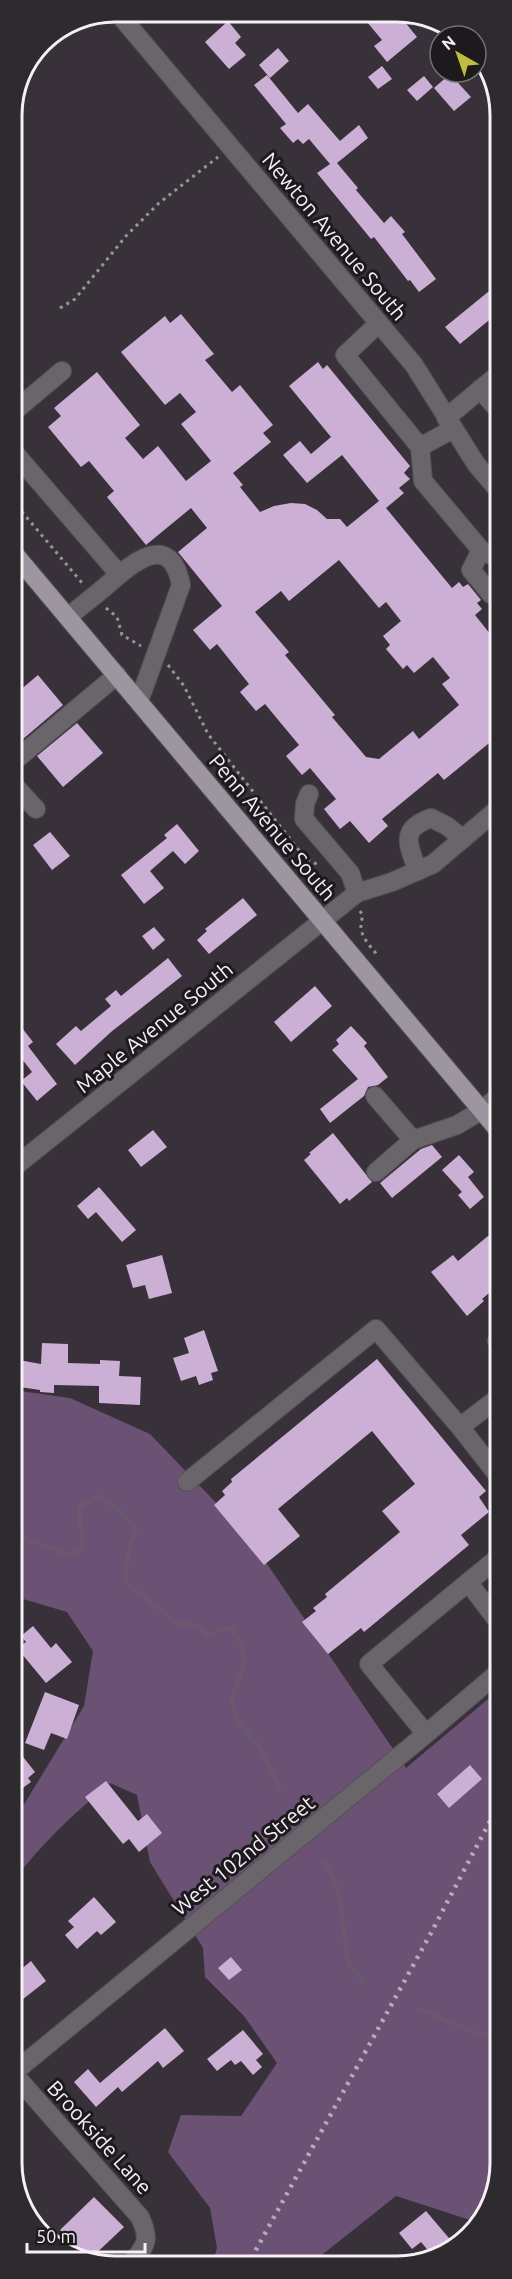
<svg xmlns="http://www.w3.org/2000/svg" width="512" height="2279" font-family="Ubuntu,sans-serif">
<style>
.forest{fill:#6b5173}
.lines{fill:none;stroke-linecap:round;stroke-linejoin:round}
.stream{stroke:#6a586f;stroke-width:4.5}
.building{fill:#cbafd4;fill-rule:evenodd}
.minor-casing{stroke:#565058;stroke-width:20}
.major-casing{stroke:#565058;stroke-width:20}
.path{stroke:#99939a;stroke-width:3;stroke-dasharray:3 4.5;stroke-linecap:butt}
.minor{stroke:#69656a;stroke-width:18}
.major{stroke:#9d959f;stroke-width:18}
.rail{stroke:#b3adb4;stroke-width:4.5;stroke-dasharray:3 6;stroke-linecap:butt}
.labels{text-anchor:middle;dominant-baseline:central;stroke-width:6;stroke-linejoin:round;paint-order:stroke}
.street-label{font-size:21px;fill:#f5f0f6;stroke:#1d1a1e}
.rim{fill:none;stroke:#f5f0f6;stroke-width:3}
</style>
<rect width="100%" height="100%" fill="#38313a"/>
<path class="forest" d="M13 1390 70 1398 150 1434 248 1536 406 1768 500 1689V2170L476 2222 396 2196 308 2266 212 2265 217 2248 210 2208 168 2152 181 2115 241 2116 277 2063 244 2016 205 1977 203 1948 150 1862 137 1795 110 1783C75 1813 40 1844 13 1882V1818L20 1811 84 1706 93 1651 67 1612 13 1596Z"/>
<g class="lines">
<path class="stream" d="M13 1522 28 1540 69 1555 83 1548 79 1507 98 1496 123 1513 136 1530 129 1548 125 1581 177 1624 196 1625 209 1636 220 1629H232L240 1640 245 1661 231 1702 239 1723 258 1745 281 1792
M325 1861 339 1893 348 1963 365 1983
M420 2009 478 2034 500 2036"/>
</g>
<path class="building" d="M362 16H400L417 37 387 62 374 46 382 40Z
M228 21 241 37 235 43 246 55 229 69 205 42Z
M278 48 289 61 270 78 259 65Z
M382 66 392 79 378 89 368 77Z
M450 74 471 97 454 111 434 88Z
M267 75 298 113 308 104 340 141 359 125 368 138 337 163 358 188 356 190 384 223 391 216 405 232 402 234 436 279 419 292 410 280 408 281 374 237 371 239 317 173 330 164 309 139 303 144 298 139 293 143 280 128 286 124 254 85Z
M424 76 433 87 417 101 407 90Z
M499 283V312L460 344 445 327Z
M181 314 214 354 205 360 232 392 240 385 273 425 263 433 271 442 233 473 243 485 240 487 260 512 274 506 291 503 305 504 317 510 327 519H340L347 527 379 501 342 455 307 483 283 455 300 441 311 454 331 437 289 386 318 362 323 369 327 365 410 466 404 473 410 479 399 488 404 493 386 508 452 588 459 582 463 587 468 584 481 600 477 603 482 609 475 615 499 645V735L444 780 438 773 382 819 388 826 369 843 350 821 340 829 324 809 336 799 310 768 302 775 286 756 299 745 265 704 256 711 240 692 249 684 217 644 210 650 193 630 222 606 178 552 207 528 191 508 146 545 107 497 114 491 89 461 81 467 48 427 61 416 54 408 97 372 140 425 125 438 143 459 158 446 186 481 211 461 181 424 196 412 180 393 165 405 121 352 165 316 170 323ZM339 560 379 608 386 602 401 621 383 636 390 645 386 649 403 669 407 665 414 673 433 657 450 678 442 684 459 705 419 739 413 731 379 759 366 757 332 717 335 715 285 655 289 652 255 612 281 591 289 601Z
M38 675 63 705 23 739 12 727V697Z
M77 723 103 753 63 787 37 756Z
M177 824 199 851 185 864 173 851 150 871 164 888 144 904 121 875 167 838 164 835Z
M50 832 70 856 52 870 33 845Z
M243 898 257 915 209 954 197 940 207 931 205 929Z
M154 927 165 940 153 950 142 936Z
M168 958 182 976 111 1032 75 1065 56 1044 76 1026 81 1031 111 1006 105 999 116 990 121 996Z
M315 986 332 1006 291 1042 274 1022Z
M12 1015 33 1042 28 1046 57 1084 37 1101 21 1081 32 1072 12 1046Z
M351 1026 367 1043 364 1046 388 1077 378 1085 368 1087 364 1096 330 1123 320 1109 358 1079 332 1050 339 1044 336 1040Z
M153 1130 167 1147 141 1167 128 1150Z
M333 1133 372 1182 349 1201 347 1198 340 1204 304 1160 311 1154 309 1153Z
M432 1145 442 1157 392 1198 380 1183 421 1149Z
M459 1155 474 1172 468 1177 484 1197 470 1209 458 1195 462 1192 442 1170Z
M99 1187 136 1230 122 1242 96 1212 88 1219 77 1206Z
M500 1226V1284L482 1299 484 1301 467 1316 431 1272 453 1255 458 1261Z
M162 1255 172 1293 149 1299 145 1285 133 1288 126 1265Z
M204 1330 218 1371 211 1373 213 1380 199 1385 196 1376 181 1381 173 1358 189 1353 184 1338Z
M42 1343 68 1344V1363L100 1364V1360L120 1361 119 1376 141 1377 140 1405 99 1403V1386L54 1385V1393L40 1392V1390L13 1386V1359L41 1364Z
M377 1359 486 1491 479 1497 489 1512 461 1535 469 1545 364 1632 361 1628 328 1654 302 1622 316 1611 313 1608 327 1597 325 1594 400 1532 382 1511 415 1484 372 1431 278 1509 300 1536 264 1565 214 1505 225 1495 222 1491 232 1482 231 1479Z
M33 1626 51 1648 56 1643 72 1662 46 1683 17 1648 26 1642 21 1636Z
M45 1692 79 1705 67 1739 51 1733 44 1750 25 1743Z
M13 1744 35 1772 28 1778 31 1782 20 1790 13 1781Z
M470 1765 482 1779 449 1808 437 1794Z
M106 1781 138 1821 147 1814 162 1833 139 1852 129 1839 123 1844 85 1797Z
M94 1897 116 1922 101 1935 97 1931 77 1949 65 1935 74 1927 68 1921Z
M231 1957 242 1970 229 1980 218 1968Z
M31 1961 46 1981 13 2007V1976Z
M165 2028 184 2051 163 2068 158 2061 122 2092 118 2087 96 2107 74 2082 88 2069 100 2083Z
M243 2030 263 2054 256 2060 262 2067 253 2075 241 2061 235 2065 231 2060 217 2071 207 2059Z
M94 2197 124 2227 88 2261 54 2241 63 2233 60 2230Z
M426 2211 454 2244 432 2255 421 2242 412 2249 399 2233Z"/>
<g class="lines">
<g class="minor-casing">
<path id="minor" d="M123 19 414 365 476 464 499 491
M379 323 345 355 420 447 423 481 481 550 499 559
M480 389 499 411
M12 413 62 371
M446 418 499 374
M420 447 453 429
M12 450 119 574
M481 550 471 570 491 594 499 596
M68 617C80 607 93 597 105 587 130 565 170 528 181 585L139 701
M12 763 117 675
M12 783 36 809
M309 794 305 804 304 819 350 873 357 893
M418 871C408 845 399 829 431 818L447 826 463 839
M375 1096 413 1140
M13 1168 357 893 392 882 433 864 499 808
M376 1172 413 1140 457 1125 482 1110 499 1096
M497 1341 500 1339
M460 1427 500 1478
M187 1482 376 1329 460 1427 494 1401 500 1407
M500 1509V1543
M468 1582 500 1624
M426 1734 369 1664 500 1556
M13 2073 426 1734 500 1671
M13 2073 140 2217C151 2241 146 2245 130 2265"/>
</g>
<g class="major-casing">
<path id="major" d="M12 551 499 1131"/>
</g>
<path class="path" d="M60 308 75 299 126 236 159 203 218 157
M12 500 83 584
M106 608 117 617 122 635 141 646
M168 665 184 686 208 734 298 849 307 859 320 866
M360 911 363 916C356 933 368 943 378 956"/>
<use href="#minor" class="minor"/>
<use href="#major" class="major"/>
<path class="rail" d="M247 2266 431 1933 500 1802"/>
</g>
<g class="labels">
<g class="street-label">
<text transform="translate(335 236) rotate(50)">Newton Avenue South</text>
<text transform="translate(273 827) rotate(50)">Penn Avenue South</text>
<text transform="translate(154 1027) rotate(-39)">Maple Avenue South</text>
<text transform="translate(243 1855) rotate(-39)">West 102nd Street</text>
<text transform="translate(100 2137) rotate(48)">Brookside Lane</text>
</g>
</g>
<path d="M0 0H512V2279H0ZM115 22H397A93 93 0 0 1 490 115V2163A93 93 0 0 1 397 2256H115A93 93 0 0 1 22 2163V115A93 93 0 0 1 115 22Z" fill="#2e2b2f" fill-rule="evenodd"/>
<path class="rim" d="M115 22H397A93 93 0 0 1 490 115V2163A93 93 0 0 1 397 2256H115A93 93 0 0 1 22 2163V115A93 93 0 0 1 115 22Z"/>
<g transform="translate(458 54) rotate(320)"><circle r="28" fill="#1d1a1e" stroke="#737074" stroke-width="1.5"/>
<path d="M0-4.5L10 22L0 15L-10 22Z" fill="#c0be40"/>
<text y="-9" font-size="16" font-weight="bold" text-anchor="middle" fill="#f5f0f6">N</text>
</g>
<path d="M27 2243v9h118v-9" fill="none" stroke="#f5f0f6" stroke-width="3"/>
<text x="36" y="2243" font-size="18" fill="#f5f0f6" stroke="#1d1a1e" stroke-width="4.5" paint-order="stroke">50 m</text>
</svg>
